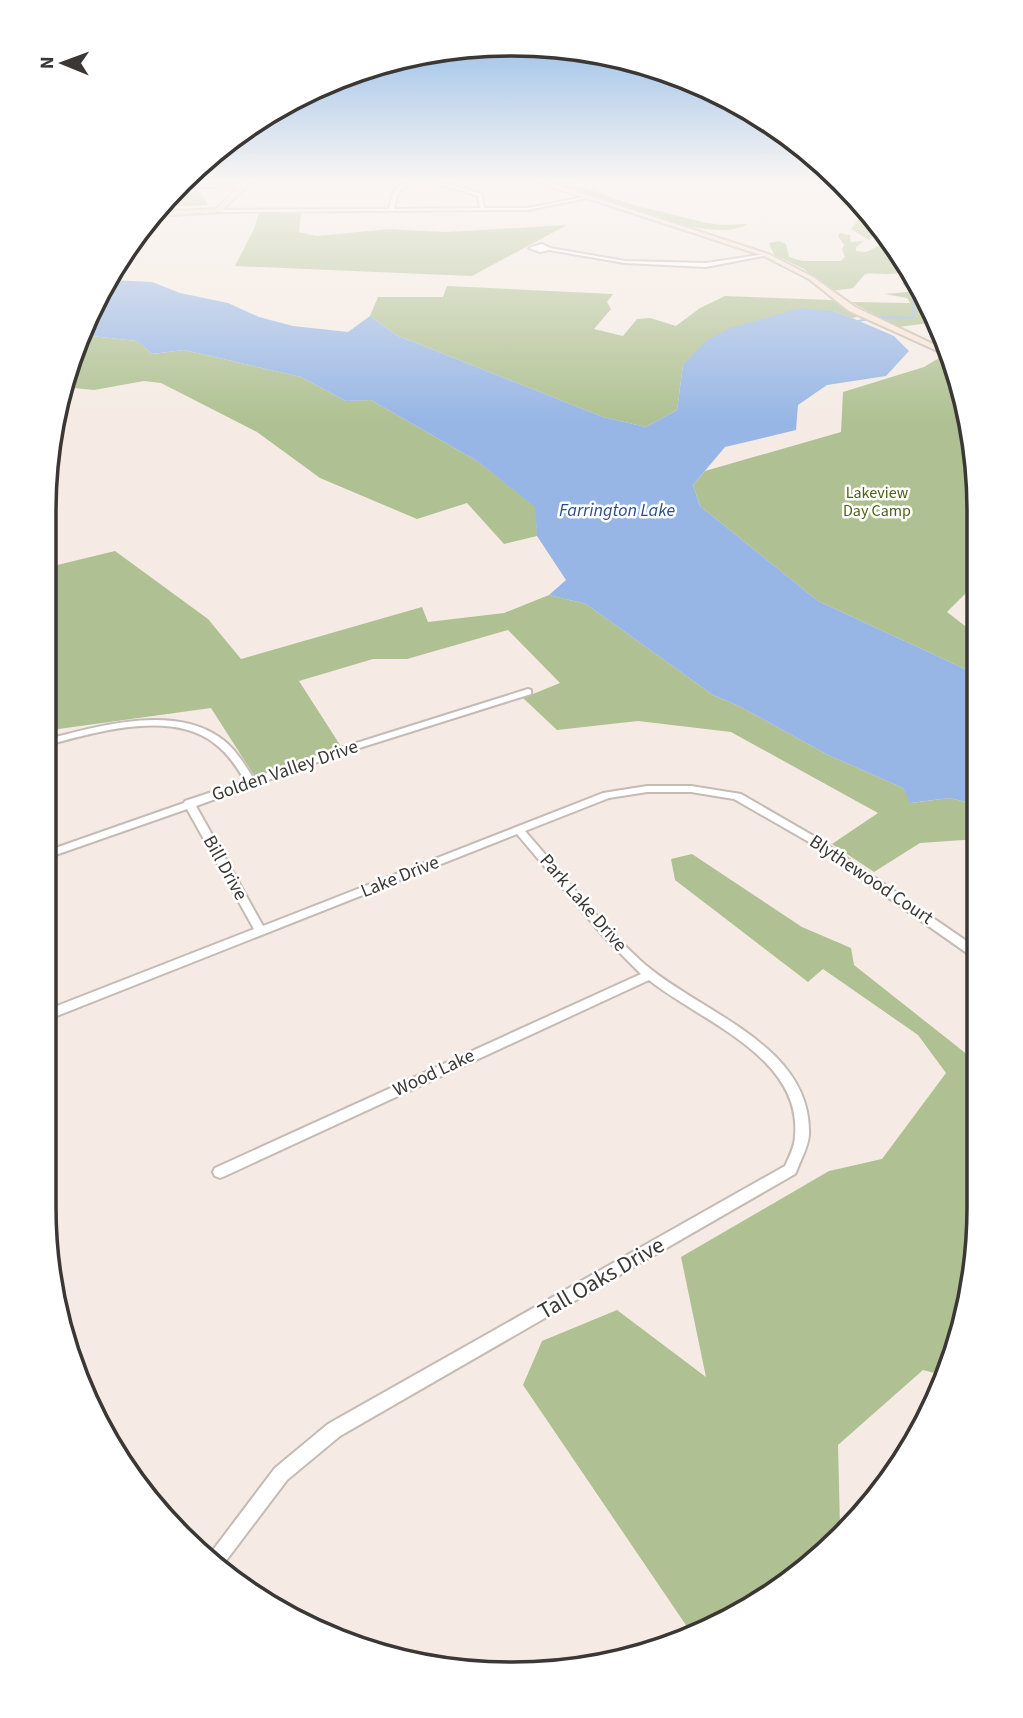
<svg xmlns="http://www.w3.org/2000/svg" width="1023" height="1718" font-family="'Source Sans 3',sans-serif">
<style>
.green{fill:#afc192}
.water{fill:#97b6e5}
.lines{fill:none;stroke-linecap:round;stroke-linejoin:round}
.stream{stroke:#97b6e5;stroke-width:2}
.street-casing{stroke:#c5bbb5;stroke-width:4}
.secondary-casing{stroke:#c5bbb5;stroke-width:4}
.street{fill:#fff;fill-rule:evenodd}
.secondary{fill:#f8e5d3;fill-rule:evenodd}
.labels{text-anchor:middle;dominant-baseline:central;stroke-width:5;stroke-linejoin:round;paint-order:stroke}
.far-park-label{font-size:16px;fill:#4b6212;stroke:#fff}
.far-water-label{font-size:18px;font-style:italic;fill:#294f89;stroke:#fff}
.street-label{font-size:19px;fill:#3b3734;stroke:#fff}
.near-street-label{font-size:23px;fill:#3b3734;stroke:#fff}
.rim{fill:none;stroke:#3b3734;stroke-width:3.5}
</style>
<rect width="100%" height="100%" fill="#f5ebe4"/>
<path class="green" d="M540 180H563L630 204 702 222 721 225 747 224C715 248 579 193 540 180Z
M171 192H201L208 205 160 207Z
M856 197 880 227 869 240 851 229 860 217 840 202Z
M301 212 299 232 317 236 389 229 446 232 567 225 472 276 235 266 254 229 259 213Z
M840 233 850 235 851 242 864 241 856 247V251L866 252 883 244 886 235 909 267C898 278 880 272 865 274L853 288 831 291 804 269 774 255 769 243 779 241 786 244 789 257 802 261H841L845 257 842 249 844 245 838 236Z
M447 286 613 294 607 302 611 309 594 329 623 336 637 319 650 318 676 326 700 308 725 296 832 300 858 317 852 318 833 311 683 365 677 410 646 427 603 417 396 335 370 316 378 297H443Z
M918 291 925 296 917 302 928 304 937 322 898 327 851 302 910 303 907 298 885 294Z
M82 335 137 341 152 354 184 350 301 377 346 401 371 400 477 461 536 507 537 536 504 544 467 503 417 519 320 478 257 432 161 383 144 381 94 390 64 387 69 361Z
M944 355 955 362 978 481V581L947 612 978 636V675L818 601 700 506 693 485 705 471 841 432 843 392 924 367Z
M115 551 208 619 241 659 422 607 428 622 504 613 549 595 586 604 713 695 739 706 828 755 903 788 911 803 950 798 978 805V839L920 843 874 872 832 844 878 813 731 732 638 721 557 730 523 698 560 683 508 630 407 659H373L299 681 342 748 255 777 211 708 44 731 45 568Z
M692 854 802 927 851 948 854 965 978 1063V1237L954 1357 945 1376 923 1370 838 1445 840 1526 796 1578 692 1634 523 1385 542 1341 617 1310 706 1377 681 1257 829 1171 882 1159 946 1073 918 1035 823 969 808 982 675 880 671 859Z"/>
<path class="water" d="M109 280 152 282 180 293 228 303 259 317 293 326 348 332 370 316 396 335 603 417 646 427 677 410 683 365 706 341 730 328 801 308 833 311 852 318 894 336 909 351 886 376 827 385 798 405 796 430 725 447 693 485 700 506 818 601 978 675V805L950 798 910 803 903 788 828 755 739 706 713 695 586 604 549 595 566 580 537 536 535 507 477 461 371 400 346 401 301 377 184 350 152 354 137 341 82 335Z"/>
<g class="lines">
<path class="stream" d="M858 321 880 317 913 318 914 293 904 284 917 281 915 275"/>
<g class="street-casing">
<path id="street" d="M414 181 451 185 482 194 484 208H528L585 197 587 198 528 210 218 212 216 211 218 210 389 209C393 190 395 185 414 181ZM414 183C437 183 457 188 478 196L480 208 394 209C397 194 399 187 414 183Z
M178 185H245L247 186 176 187Z
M542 244 550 248 625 261 706 263 766 254 768 255 706 267 625 263 549 250 540 252 529 248Z
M528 689 531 690V694L337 755 196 806 263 926 603 793 647 786H691L741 794 817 838 978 949V959L974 958 809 842 734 799 691 792H647L609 798 525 831C564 875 599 923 642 962 698 1012 812 1044 809 1135 808 1147 801 1159 797 1170L795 1174 340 1436 287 1480 219 1570 207 1558 275 1468 328 1424 785 1166C789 1157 795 1146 795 1136 802 1056 700 1021 649 980L225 1176 220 1178 215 1176 213 1172 215 1168 641 974 604 937 517 834 44 1021V1011L254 929 187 809 44 859V852L184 803 185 801 245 781C237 767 228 753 214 743 170 709 93 733 44 746V740C95 727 171 704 219 737 234 747 244 763 253 778L331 751Z"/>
</g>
<g class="secondary-casing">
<path id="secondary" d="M246 180H253L220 212 152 216 155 212 216 209Z
M531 180H541L768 254 813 277 855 307 950 352 953 358 849 311 809 279 764 256Z"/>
</g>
<use href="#street" class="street"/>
<use href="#secondary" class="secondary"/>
</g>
<linearGradient id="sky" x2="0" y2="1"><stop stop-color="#87b5e7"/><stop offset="0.43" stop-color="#faf6f3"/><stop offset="1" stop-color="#faf6f3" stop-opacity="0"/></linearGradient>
<rect width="1023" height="421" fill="url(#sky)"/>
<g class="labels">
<g class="far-park-label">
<text x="877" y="493">Lakeview<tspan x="877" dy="18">Day Camp</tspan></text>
</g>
<g class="far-water-label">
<text x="617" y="510">Farrington Lake</text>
</g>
<g class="street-label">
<text transform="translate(285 771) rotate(-19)">Golden Valley Drive</text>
<text transform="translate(225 868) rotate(61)">Bill Drive</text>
<text transform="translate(400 877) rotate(-22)">Lake Drive</text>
<text transform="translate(871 880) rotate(34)">Blythewood Court</text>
<text transform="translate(583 903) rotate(49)">Park Lake Drive</text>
<text transform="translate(434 1073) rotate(-25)">Wood Lake</text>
</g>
<g class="near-street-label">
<text transform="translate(601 1278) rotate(-30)">Tall Oaks Drive</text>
</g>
</g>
<path d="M0 0H1023V1718H0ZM511 56H512A455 455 0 0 1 967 511V1207A455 455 0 0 1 512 1662H511A455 455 0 0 1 56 1207V511A455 455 0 0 1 511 56Z" fill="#fff" fill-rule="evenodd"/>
<path class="rim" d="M511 56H512A455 455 0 0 1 967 511V1207A455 455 0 0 1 512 1662H511A455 455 0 0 1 56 1207V511A455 455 0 0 1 511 56Z"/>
<g transform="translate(63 63) rotate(271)" stroke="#ffffff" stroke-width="5" paint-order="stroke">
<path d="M0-5L12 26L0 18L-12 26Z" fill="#3b3734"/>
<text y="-10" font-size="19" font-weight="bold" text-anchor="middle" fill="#3b3734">N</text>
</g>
</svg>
